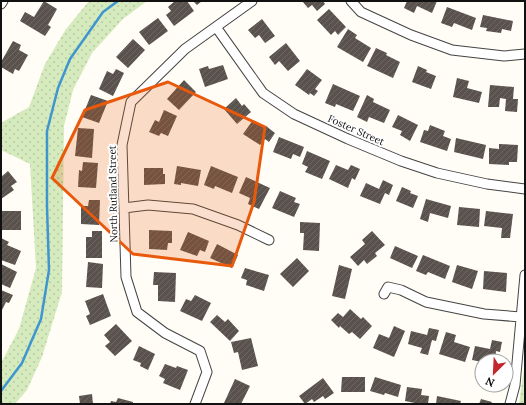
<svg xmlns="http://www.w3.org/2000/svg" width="526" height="405" font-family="Lora,serif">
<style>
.grass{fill:url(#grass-dots)}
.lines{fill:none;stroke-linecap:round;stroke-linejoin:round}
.stream{stroke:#3f96cf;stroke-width:2.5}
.building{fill:url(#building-hatch)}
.street-casing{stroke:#444;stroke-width:11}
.street{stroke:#fff;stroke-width:9}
.marked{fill:#e8590c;fill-opacity:0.2;stroke:#e8590c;stroke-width:3;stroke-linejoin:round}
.labels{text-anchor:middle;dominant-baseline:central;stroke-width:4;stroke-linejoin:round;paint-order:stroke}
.street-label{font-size:10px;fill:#111;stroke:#fff}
</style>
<defs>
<pattern id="grass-dots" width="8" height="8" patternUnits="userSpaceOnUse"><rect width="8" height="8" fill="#d5ebbd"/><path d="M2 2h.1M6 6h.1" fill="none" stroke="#b6c8a1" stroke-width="1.8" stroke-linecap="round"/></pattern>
<pattern id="building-hatch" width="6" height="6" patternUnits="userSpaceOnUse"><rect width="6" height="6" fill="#5a524d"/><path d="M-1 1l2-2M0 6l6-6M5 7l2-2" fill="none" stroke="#6d6662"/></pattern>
</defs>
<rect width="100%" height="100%" fill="#fffdf5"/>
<path class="grass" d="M89 1H147L123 19 92 53 73 90 64 126 62 292 42 357 27 390 15 404H1V363L19 329 36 268 30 164 1 150V123L29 107 45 64 66 29Z
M525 361V404H519Z"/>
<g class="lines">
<path class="stream" d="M1 391 22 363 41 319 49 270 47 206V131L58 88 70 59 103 12 118 1"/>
</g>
<path class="building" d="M44 1 57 9 48 25 51 27 45 36 20 21 25 12 34 17Z
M175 1H187L194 11 174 26 166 15 171 11 168 7Z
M193 1H202L197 5Z
M302 1H323L325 4 317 11 312 5 308 8Z
M407 1H437L432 13 417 6 414 13 404 8Z
M447 7 476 18 472 30 454 23 452 27 441 23Z
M329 9 346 27 338 35 335 31 331 35 317 20Z
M483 15 513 21 511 31 502 29 501 33 486 31 487 28 480 27Z
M158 18 168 31 149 45 139 32Z
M262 19 275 36 265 43 259 35 255 38 248 30Z
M348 29 357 35 355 38 371 48 363 62 337 47Z
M133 39 145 50 128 68 116 57Z
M13 41 21 45 19 50 28 55 19 71 15 69 13 74 1 67V62Z
M286 43 300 61 288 71 279 61 275 65 269 57Z
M376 48 387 53 386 55 400 62 393 78 367 66Z
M223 65 228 79 205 87 199 69 208 66 209 69Z
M418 66 427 70 426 72 436 76 431 89 412 82Z
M116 69 124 73 113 96 99 89 107 71 113 74Z
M307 69 322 80 315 89 318 91 314 96 310 93 309 95 295 85Z
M457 78 469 81 467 88 482 92 479 103 453 97Z
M184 80 196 92 179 110 167 99Z
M333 84 360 96 353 111 336 104 335 107 325 103Z
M490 85 514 87 513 99H518L517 112 505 111 506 99 500 98 499 107H488Z
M91 95 108 101 99 123 82 117Z
M367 95 374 99 373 102 390 110 384 123 369 117 367 122 357 117Z
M236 98 242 106 244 104 251 112 237 124 224 109Z
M164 110 177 116 168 136 161 133 159 136 149 132 155 120 159 122Z
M398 115 418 125 410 141 400 135 402 131 392 127Z
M253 120 265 128 266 126 275 133 269 142 265 139 260 145 243 134Z
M430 125 445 131 443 136 451 139 447 151 420 142 424 130 428 131Z
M78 128 94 129 92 158 75 156Z
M279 137 304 147 300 157 293 154 291 159 273 152Z
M456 138 486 145 483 159 454 152Z
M499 144 518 145 517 162H509V165L489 164V148L499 149Z
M307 151 330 161 322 179 305 172 308 167 302 164Z
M83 162 98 163 96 188 78 187 79 170 82 171Z
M336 165 348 170 351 165 360 169 355 180 352 178 348 188 329 179Z
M177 166 201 170 198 186 181 183V185L174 184Z
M211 166 238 177 232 193 215 186 214 189 204 185Z
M144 168H163V174H165V184L144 185Z
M8 171 17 182 11 186 14 190 1 199V177Z
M246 177 270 188 259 209 248 204 250 198 239 193Z
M383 180 393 185 389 195 385 193 380 204 360 196 366 183 379 189Z
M402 187 411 191 410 193 418 196 413 208 396 201Z
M280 191 296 198 294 202 300 204 294 217 272 208Z
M426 199 451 206 448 218 430 213 428 222 420 219Z
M89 200H100L99 225 81 224V206H88Z
M459 207 480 209 479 227 457 225Z
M1 211H21V230H1Z
M486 211 513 214 510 238H501L502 228 484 226Z
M300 222 320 223 319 251 303 250 304 233H300Z
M149 230 172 231V243H168L167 250 149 249Z
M92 231H102V258H86V237H92Z
M372 231 385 245 375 253 377 256 367 264 364 260 358 266 350 257 365 244 362 240Z
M188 232 209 241 205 252 200 250 197 256 180 250Z
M1 238 9 242 7 245 21 251 15 265 1 260Z
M217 244 238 255 232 268 210 258Z
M395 246 418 256 412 268 390 258Z
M423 255 450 266 445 279 428 272 426 275 416 271Z
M297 258 309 271 293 287 280 274Z
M88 262 103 264 102 288 86 287Z
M1 264 17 272 10 288 1 284Z
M339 265 352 269 345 299 332 296Z
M457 265 478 271 472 289 452 282Z
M245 268 269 275 264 291 246 285 247 280 241 278Z
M484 271 507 273 506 292 483 289Z
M154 272 176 273 175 302 158 301V285H153Z
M1 290 13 295 9 303 6 302 2 310 1 309Z
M103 294 111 316 90 325 86 316 90 314 85 301Z
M195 295 211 303 202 321 180 311 186 299 191 301Z
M350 309 361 319 363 317 372 326 360 339 352 332 349 334 340 326 339 328 331 320 338 313 343 317Z
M217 315 225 322 228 319 239 331 230 341 210 322Z
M116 324 132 341 115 356 105 346 110 342 104 335Z
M394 326 405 331 394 357 373 348 379 334 389 338Z
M429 328 439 330 436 341 432 340 428 355 420 353 422 348 408 344 411 331 427 335Z
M446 332 456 335 454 342 470 347 465 362 439 354Z
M251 338 258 366 242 370 238 352 234 353 231 342Z
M492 340 502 342 500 352 496 351 495 361 482 362 472 360 475 346 490 349Z
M139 346 155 354 148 370 140 366 141 363 133 360Z
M165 364 176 368 177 366 188 370 180 390 163 383 165 379 159 376Z
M342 377H365V392H341Z
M375 377 401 385 398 397 385 393 384 395 370 391Z
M323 378 334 393 325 399 323 396 314 402 312 399 305 404 299 396Z
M235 379 250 386 241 404H225L224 403Z
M407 387 422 389 421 395 429 396 428 404H420L405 401Z
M92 394 93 404H80L79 396Z
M437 396 461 401 460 404H436Z
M118 398 133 402V404H110L111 401 116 402Z
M481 399 492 402 491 404H479Z"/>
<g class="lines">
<g class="street-casing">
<path id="street" d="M351 1 361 12 411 35 452 50 504 56 525 54
M1 4 3 1
M216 27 263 93 294 114 348 139 401 161 437 173 487 184 525 189
M124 208 148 205 193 209 238 225 269 240
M384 294 388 287 401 290 426 302 484 314 521 317
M195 404 207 372 200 351 165 333 137 312 126 277 122 145 131 102 185 49 252 1
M510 404 515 385 525 275"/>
</g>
<use href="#street" class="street"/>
</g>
<path class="marked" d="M168 82 265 127 254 202 232 266 133 254 52 178 85 110Z"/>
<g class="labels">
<g class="street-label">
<text transform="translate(356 130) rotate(24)">Foster Street</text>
<text transform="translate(113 194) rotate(-91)">North Rutland Street</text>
</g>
</g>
<rect width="526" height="405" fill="none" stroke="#111111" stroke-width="4"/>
<g transform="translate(494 373) rotate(204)"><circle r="19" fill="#ffffff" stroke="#a0a0a0"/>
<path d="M0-3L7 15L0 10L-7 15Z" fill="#c4262e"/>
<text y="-6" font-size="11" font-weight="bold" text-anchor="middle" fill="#111111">N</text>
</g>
</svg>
